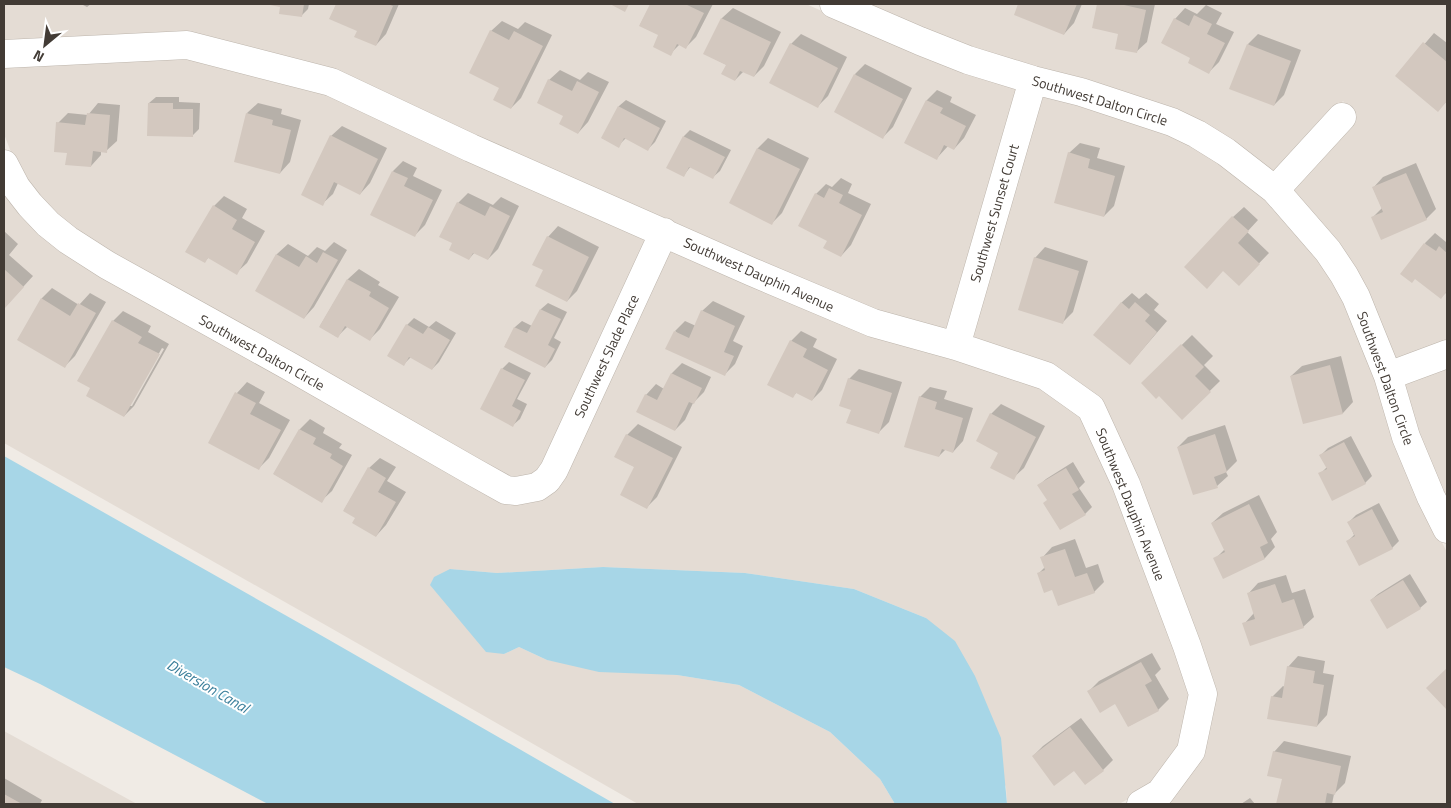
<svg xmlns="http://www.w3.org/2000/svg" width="1451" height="808" font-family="'Titillium Web',sans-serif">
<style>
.residential{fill:#e4dcd4}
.water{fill:#a7d6e7}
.shadow{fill:#0003;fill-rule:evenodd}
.building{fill:#d3c8bf}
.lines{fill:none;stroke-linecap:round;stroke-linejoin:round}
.minor-casing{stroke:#bdb5ac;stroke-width:29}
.minor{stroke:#fff;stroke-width:28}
.labels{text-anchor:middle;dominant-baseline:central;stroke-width:4;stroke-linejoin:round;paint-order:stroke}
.street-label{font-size:14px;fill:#423b35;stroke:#fff}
.water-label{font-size:15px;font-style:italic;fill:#397e9a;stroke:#fff}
</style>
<rect width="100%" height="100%" fill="#f0ebe5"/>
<path class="residential" d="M4 4H806L915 52 1020 88 949 332 877 312 476 138 334 72 4 43Z
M863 4H1447V342L1394 362 1289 189 1357 116 1343 101 1274 175Z
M185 57 326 93 650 238 545 465 533 477 510 479 113 255 74 230 38 197 14 160 4 134V65Z
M1040 93 1138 122 1192 144 1267 198 1320 258 1347 303 1421 503 1447 552V804H1162L1213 695 1101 402 969 338Z
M4 188 526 501 668 246 1041 386 1083 416 1116 489 1192 696 1181 747 1154 785 1119 804H1007L1006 787 926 618 854 589 745 573 603 567 497 573 450 569 504 654 519 647 547 660 677 675 739 685 830 732 880 779 895 804H638L329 627 4 443Z
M1447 365V505L1416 432 1401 382Z
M4 731 137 804H4Z"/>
<path class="water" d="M4 456 324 637 615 804H268L40 684 4 667Z
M603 567 745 573 854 589 926 618 955 641 975 676 1001 738 1007 804H895L880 779 830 732 739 685 677 675 599 672 547 660 519 647 504 654 486 652 430 585 434 577 450 569 497 573Z"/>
<path class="shadow" d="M81 4H91L87 7Z
M266 4H309L308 9 302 15 282 6Z
M337 4H399L386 34 376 45 358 30 331 19Z
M651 4H713L696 37 686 47 680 44 670 54 660 35 640 25Z
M1020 4H1082L1074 23 1064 34 1015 14Z
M1098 4H1155L1147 42 1136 52 1120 33 1093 27Z
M1206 5 1222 13 1216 24 1234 32 1219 62 1209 72 1192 57 1175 19 1185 8 1197 14Z
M733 8 781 32 764 66 754 76 744 71 735 80 727 65 705 54 722 18Z
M502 21 518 29 525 22 552 35 521 98 511 108 501 87 491 31Z
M1434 33 1447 43V101L1438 110 1397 76Z
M801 34 847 57 828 96 818 106 791 44Z
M1258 34 1301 50 1284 95 1274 105 1248 44Z
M865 64 912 88 893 127 883 137 855 74Z
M560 70 580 80 588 72 609 82 588 122 578 133 564 116 549 80Z
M937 90 952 97 950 102 976 115 964 138 954 149 948 146 937 158 906 143 927 100Z
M156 97H179V102L200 103 199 129 192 136 149 103Z
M626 100 666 121 655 142 648 149 626 138 618 146 602 138 619 106Z
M98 103 120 105 117 141 106 151H101V155L91 166 68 152 58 123 68 113 88 115Z
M258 103 282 109 281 114 301 120 290 162 280 173 247 113Z
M342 126 387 148 370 183 360 194 338 183 333 194 322 204 331 136Z
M690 130 731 150 720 171 713 177 691 166 684 175V136Z
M768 138 809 158 782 213 772 223 731 203 758 148Z
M1080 143 1100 148 1097 158 1125 166 1114 206 1104 216 1069 153Z
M403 161 417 168 413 176 442 190 425 225 415 235 393 171Z
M1416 163 1436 209 1426 219 1373 217 1382 208 1373 188 1383 177Z
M841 178 852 184 848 193 871 204 851 245 841 256 829 240 816 194 826 184 832 187Z
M468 193 493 205 501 197 519 206 498 249 488 259 475 252 469 259 454 243 458 203Z
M224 196 247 209 242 218 265 231 247 263 236 273 209 257 205 261 214 206Z
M1244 207 1258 220 1247 232 1269 253 1239 284 1223 270 1233 217Z
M558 226 599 247 577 291 567 301 544 270 548 237Z
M4 231 18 244 9 255 33 276 5 307 4 305Z
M1435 233 1446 242 1447 240V292L1441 297 1425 243Z
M334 242 347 250 314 307 304 318 257 290 277 254 288 244 308 256 317 247 325 251Z
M1045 247 1088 261 1073 312 1062 323 1035 258Z
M359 269 380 282 378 285 399 297 380 329 370 339 348 326 337 337 320 326 348 279Z
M52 288 79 305 90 293 106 302 75 356 65 366 19 340 42 298Z
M1132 293 1139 299 1146 293 1159 304 1154 310 1167 321 1130 364 1121 303Z
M713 301 745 316 733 341 743 346 735 364 724 375 675 331 685 321 696 326 702 311Z
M548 303 567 312 554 338 561 342 552 360 545 367 505 346 515 327 522 321 532 326 541 309Z
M123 311 151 326 148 332 169 344 134 406 124 416 113 321ZM162 348 164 349 132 406H129Z
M414 318 429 327 436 321 456 333 439 362 432 369 411 357 403 365 407 325Z
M801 331 817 339 813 347 837 359 822 390 812 400 797 392 793 396 791 341Z
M1192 335 1213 356 1204 365 1220 381 1182 418 1159 395 1143 383Z
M1341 356 1353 402 1343 413 1304 423 1291 376 1302 366Z
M509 362 531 373 517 399 527 404 520 419 513 425 502 369Z
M682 363 711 377 704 392 693 403 685 420 675 430 646 395 656 384 664 389 672 373Z
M859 369 902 382 889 422 879 432 852 409 849 379Z
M247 382 265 392 259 403 290 420 269 458 259 468 210 442 237 393Z
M930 387 947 391 944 399 973 408 963 441 953 452 946 449 939 456 920 397Z
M1001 404 1045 426 1024 468 1013 478 1000 452 991 414Z
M310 419 325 428 323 433 342 444 339 448 352 455 332 491 321 501 274 474 300 429Z
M638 424 682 447 657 497 647 507 635 467 616 457 627 435Z
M1225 425 1237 461 1226 472 1228 476 1217 486 1178 447 1188 437Z
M1351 436 1372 476 1365 483 1320 474 1327 467 1321 455 1328 448Z
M380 458 396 467 387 481 406 492 386 525 376 536 357 517 344 510 369 468Z
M1073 462 1085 482 1079 488 1092 507 1085 514 1048 499 1039 485 1046 479Z
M1259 495 1277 532 1271 539 1275 547 1265 558 1224 577 1215 559 1225 549 1212 523 1223 513Z
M1379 503 1399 541 1392 548 1348 541 1354 535 1349 522 1356 515Z
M1075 539 1086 568 1098 564 1104 582 1094 592 1053 589 1038 574 1045 567 1042 558 1052 547Z
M1410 574 1427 602 1420 608 1371 600 1378 594Z
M1286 575 1292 593 1305 589 1314 617 1303 627 1244 624 1254 613 1248 594 1258 583Z
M1152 653 1161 669 1155 675 1169 699 1158 710 1129 726 1116 703 1089 691 1099 681Z
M1298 656 1325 661 1323 673 1334 675 1327 715 1317 726 1272 697 1283 686 1285 687 1288 667Z
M1081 718 1113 760 1103 770 1074 769 1033 756 1043 746Z
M1284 741 1351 756 1345 783 1334 794 1332 804H1278L1283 778 1274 752Z
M4 778 42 800 40 804H4Z
M1250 798 1255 804H1241Z"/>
<path class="building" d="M265 4H304L302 17 279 14 280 7Z
M336 4H388L393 6 376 46 354 37 357 31 329 19Z
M610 4H629L625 12Z
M650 4H685L704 13 686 49 677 44 671 56 653 47 658 35 639 26Z
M1018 4H1077L1064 35 1014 15Z
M1097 4H1125L1124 5 1146 10 1137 53 1115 49 1118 34 1092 28Z
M1194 15 1212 24 1207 34 1225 43 1209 74 1188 63 1190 58 1161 43 1174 18 1189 26Z
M721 18 771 42 754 77 740 71 735 81 721 74 726 65 703 54Z
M490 30 509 40 514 31 543 46 511 109 493 100 499 88 469 73Z
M1423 42 1447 62V101L1438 112 1395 76Z
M790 43 838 68 818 108 769 83Z
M1247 44 1291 61 1274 106 1229 89Z
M854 74 903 99 883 139 834 112Z
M548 79 572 91 577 81 599 92 578 134 559 124 563 116 537 103Z
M926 100 943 108 940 113 966 126 954 150 944 145 937 160 904 143Z
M148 103H173V109H193V137L147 136Z
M618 106 660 128 648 151 624 138 619 148 601 138Z
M87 113 110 115 107 153 93 151 91 167 65 165 67 153 54 152 56 122 85 125Z
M246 113 273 120 272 125 291 130 280 174 234 162Z
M330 135 378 159 360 195 334 182 323 206 301 195Z
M683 136 725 157 713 179 689 167 684 177 666 168Z
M757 148 800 169 772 225 729 203Z
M1068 152 1090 159 1088 168 1115 176 1104 217 1054 203Z
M392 171 408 178 404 186 433 200 415 237 370 215Z
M1406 173 1427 220 1381 240 1371 217 1383 212 1372 187Z
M829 188 843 195 839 203 862 215 841 257 823 248 827 241 798 226 815 193 824 198Z
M457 202 485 216 490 206 510 216 488 260 473 253 469 260 449 250 452 243 439 237Z
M213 205 237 220 232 229 255 242 237 275 208 258 205 263 185 252Z
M1232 216 1249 231 1238 243 1260 264 1239 286 1223 271 1207 289 1184 267Z
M547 236 589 257 567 302 535 286 543 270 532 265Z
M1424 243 1436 251 1439 246 1447 253V291L1441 299 1415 279 1412 283 1400 274Z
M323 252 338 260 304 319 255 291 276 254 299 267 306 256 317 263Z
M1034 257 1079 271 1063 324 1018 310Z
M4 269 24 287 5 308 4 307Z
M347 279 371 292 369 296 389 308 370 341 345 326 338 338 319 327Z
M41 298 70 316 78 303 96 313 65 368 17 340Z
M1121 302 1129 309 1135 302 1150 315 1145 321 1157 332 1130 365 1093 335Z
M540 309 561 319 548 345 555 349 545 368 504 347 514 327 527 333Z
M701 310 735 326 724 352 734 356 725 376 665 349 674 331 689 338Z
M112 320 142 337 138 343 160 354 124 417 86 396 90 388 77 381Z
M406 324 423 334 428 327 450 340 432 370 409 357 404 366 387 356Z
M790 340 807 349 803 357 828 370 812 401 796 393 793 398 767 385Z
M1181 344 1204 367 1195 376 1211 392 1182 420 1159 396 1156 399 1141 383Z
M1330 365 1343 414 1303 424 1290 376Z
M501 368 525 380 512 406 521 411 513 427 480 409Z
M671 373 702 388 694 404 689 402 675 431 636 412 645 394 657 400Z
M848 378 892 393 879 434 846 423 851 410 839 406Z
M235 392 256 403 250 414 281 430 259 470 208 443Z
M919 396 937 402 935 409 963 418 953 453 942 449 939 457 904 447Z
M990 413 1036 437 1014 480 990 468 998 453 976 441Z
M299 429 316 438 313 444 332 454 330 458 343 466 322 503 273 474Z
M626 434 673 458 647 509 620 495 634 467 614 457Z
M1215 434 1227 472 1214 477 1218 488 1193 495 1177 447Z
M1344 442 1366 484 1332 501 1318 473 1327 469 1319 455Z
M368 467 386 478 378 492 396 502 376 537 352 523 355 518 343 511Z
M1066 468 1079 490 1072 494 1086 515 1060 530 1043 503 1047 500 1037 485Z
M1249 504 1268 543 1260 547 1265 559 1223 579 1213 558 1225 552 1211 523Z
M1372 509 1393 549 1359 566 1346 541 1355 536 1347 522Z
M1065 549 1075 577 1087 573 1095 593 1058 606 1052 590 1044 593 1037 573 1045 570 1040 557Z
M1403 580 1421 609 1387 629 1370 600Z
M1275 584 1282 603 1294 599 1304 628 1250 646 1242 623 1255 619 1247 593Z
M1141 662 1152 681 1145 685 1159 711 1128 727 1115 704 1100 713 1087 691Z
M1287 666 1315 671 1313 683 1324 685 1317 727 1267 719 1271 696 1282 698Z
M1447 668V710L1426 688Z
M1070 727 1104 771 1085 785 1074 771 1054 786 1032 756Z
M1273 751 1341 766 1335 795 1327 793 1325 804H1276L1282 779 1267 776Z
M4 794 22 804H4Z"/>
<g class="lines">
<g class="minor-casing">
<path id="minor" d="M834 4 920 41 968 60 1033 80 1081 92 1172 122 1197 134 1226 152 1275 190 1328 251 1344 275 1356 297 1388 376 1406 437 1431 497 1447 529
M4 54 187 45 331 82 471 148 752 272 873 323 956 346 1046 376 1091 408 1126 484 1187 646 1203 694 1191 751 1160 793 1141 804
M4 164 16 187 30 205 48 224 68 240 107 265 289 366 472 471 506 490 516 491 537 487 547 480 554 470 664 232
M1275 190 1342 117
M956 346 1033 80
M1388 376 1447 354"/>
</g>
<use href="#minor" class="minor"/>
</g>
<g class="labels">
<g class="street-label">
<text transform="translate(1100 100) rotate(17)">Southwest Dalton Circle</text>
<text transform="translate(994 213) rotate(-74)">Southwest Sunset Court</text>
<text transform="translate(759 274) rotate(24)">Southwest Dauphin Avenue</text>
<text transform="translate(262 352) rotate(29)">Southwest Dalton Circle</text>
<text transform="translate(606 356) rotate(-65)">Southwest Slade Place</text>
<text transform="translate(1386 378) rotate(70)">Southwest Dalton Circle</text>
<text transform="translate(1131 504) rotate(68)">Southwest Dauphin Avenue</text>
</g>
<g class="water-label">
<text transform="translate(208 686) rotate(30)">Diversion Canal</text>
</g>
</g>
<rect width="1451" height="808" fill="none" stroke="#423b35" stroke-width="10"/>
<g transform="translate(45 45) rotate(209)" stroke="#ffffff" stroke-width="4" paint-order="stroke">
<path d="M0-4L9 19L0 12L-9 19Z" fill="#423b35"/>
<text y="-8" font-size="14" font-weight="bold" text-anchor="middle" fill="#423b35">N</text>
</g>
</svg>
